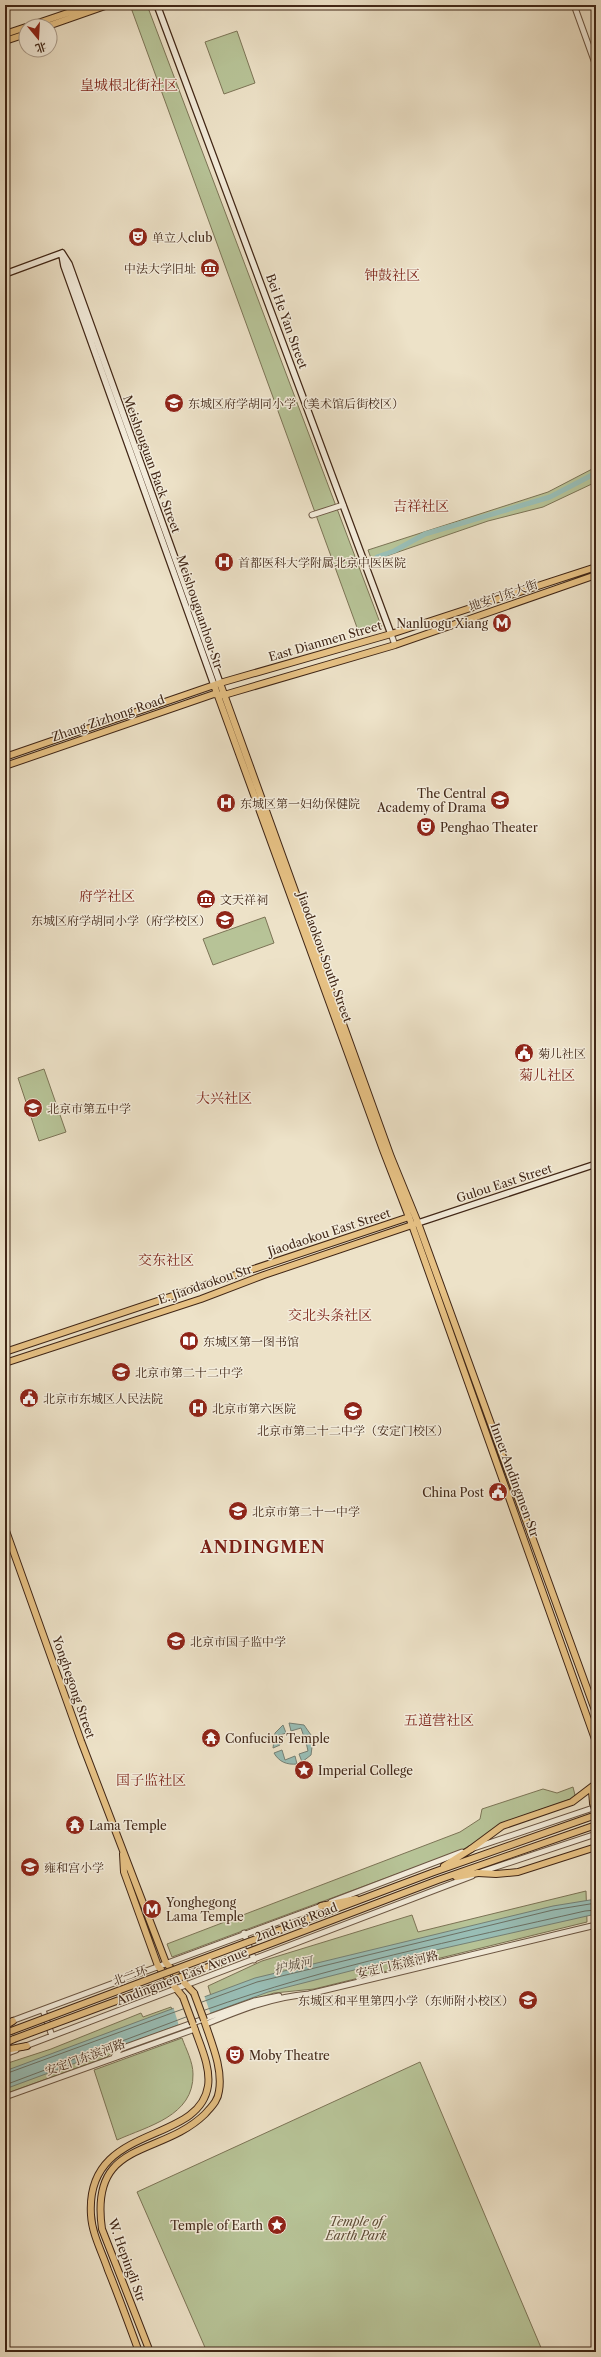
<svg xmlns="http://www.w3.org/2000/svg" width="601" height="2357" font-family="'Libre Caslon Text','Noto Serif SC',serif">
<style>
.green{fill:#b7c397;stroke:#7c7456}
.water{fill:#99beb6;stroke:#758176}
.pier{fill:#ede2c8}
.lines{fill:none;stroke-linecap:round;stroke-linejoin:round}
.shore{stroke:#6c7266;stroke-width:1}
.canal{stroke:#99beb6;stroke-width:5}
.tertiary-casing{stroke:#6b5542;stroke-width:7}
.secondary-casing{stroke:#402616;stroke-width:8}
.primary-casing{stroke:#402616;stroke-width:8}
.trunk-casing{stroke:#402616;stroke-width:8}
.tertiary{stroke:#f3ecdb;stroke-width:5}
.secondary{stroke:#f3ecdb;stroke-width:5.5}
.primary{stroke:#e6c184;stroke-width:6}
.trunk{stroke:#e6c184;stroke-width:6}
.primary-bridge-casing{stroke:#402616;stroke-width:8;stroke-linecap:butt}
.trunk-bridge-casing{stroke:#402616;stroke-width:8;stroke-linecap:butt}
.primary-bridge{stroke:#e6c184;stroke-width:6}
.trunk-bridge{stroke:#e6c184;stroke-width:6}
.labels{text-anchor:middle;dominant-baseline:central;stroke-width:3;stroke-linejoin:round;paint-order:stroke}
.poi-label{font-size:12px;fill:#402616;stroke:#f3ecdb;text-anchor:start}
.street-label{font-size:12px;fill:#402616;stroke:#f3ecdb}
.park-label{font-size:12px;font-style:italic;fill:#5e4d36;stroke:#f3ecdb}
.water-label{font-size:13px;font-style:italic;fill:#564c3e;stroke:#f3ecdb}
.quarter-label{font-size:14px;fill:#7a1f14;stroke:#f3ecdb}
.district-label{font-size:16px;font-weight:bold;letter-spacing:1px;fill:#7a1f14;stroke:#f3ecdb}
</style>
<rect width="100%" height="100%" fill="#ede2c8"/>
<filter id="stains"><feTurbulence type="fractalNoise" baseFrequency=".005" numOctaves="4"/><feColorMatrix values="0 0 0 0 .2 0 0 0 0 .09 0 0 0 0 .02 0 0 0 .5 -.17"/></filter>
<radialGradient id="worn" r=".72"><stop offset=".6" stop-color="#630" stop-opacity="0"/><stop offset="1" stop-color="#630" stop-opacity=".3"/></radialGradient>
<path class="green" d="M130 5H147L382 628 361 635 359 633Z
M237 31 255 83 224 94 205 42Z
M596 467V482L543 507 488 521 372 561 368 550 548 492Z
M265 917 274 943 213 965 203 939Z
M44 1069 66 1132 39 1141 18 1078Z
M573 1787 575 1795 571 1799 502 1823 470 1847 172 1957 167 1944 460 1832 480 1819 482 1809 543 1789 557 1793Z
M586 1891 587 1922 314 1989 274 1993 216 2012 208 1986 262 1961 412 1915 418 1932Z
M171 2007 178 2026 117 2048 107 2057 5 2094V2064L51 2049 141 2013 143 2017Z
M182 2038C186 2049 193 2062 193 2074 194 2116 148 2126 117 2140L94 2070Z
M420 2062 542 2350 207 2352 137 2192Z"/>
<path class="water" d="M289 1723 304 1725 311 1735 304 1737 301 1728 291 1731Z
M283 1725 286 1733 277 1736 280 1745 273 1748 275 1733Z
M313 1739 311 1755 302 1762 299 1754 308 1751 306 1742Z
M282 1750 285 1760 295 1756 297 1764C287 1765 279 1762 274 1753Z
M596 1899V1914L405 1957 268 1992 5 2089V2071L255 1978 553 1906Z"/>
<path class="pier" d="M204 1995 211 2015 179 2026 173 2006Z"/>
<g class="lines">
<path class="shore" d="M202 2002 257 1982 553 1910 596 1903
M205 2010C328 1966 458 1940 585 1911L596 1910
M5 2074 183 2009
M5 2085 186 2017"/>
<path class="canal" d="M377 557 394 551 425 534 550 497 596 473"/>
<g class="tertiary-casing">
<path id="tertiary" d="M574 5 596 66
M312 515 343 505
M391 634 395 645
M474 1848 596 1807
M481 1872 596 1834
M331 1902 462 1852
M244 1933 254 1960
M43 2010 52 2036
M9 2022 324 1905
M206 2024C240 2010 272 1997 309 1994L596 1925
M23 2047 472 1876
M5 2054 16 2050
M114 2057 120 2049 254 2001 279 1996
M5 2097 195 2029"/>
</g>
<g class="secondary-casing">
<path id="secondary" d="M157 5 391 634
M62 253 69 264 220 683
M62 255 64 266 214 685
M5 274 62 253
M418 1223 596 1164"/>
</g>
<g class="primary-casing">
<path id="primary" d="M29 26 91 5
M48 26 108 5
M5 34 26 27
M5 41 26 34
M220 683 391 1157 418 1223 596 1713
M214 685 383 1150 412 1225 596 1742
M5 757 220 683 391 634 596 567
M5 766 214 694 224 695 395 645 596 575
M5 1352 409 1217
M5 1363 201 1299 264 1275 415 1224
M5 1528 81 1741 166 1963 194 1993
M593 1803 592 1791 596 1781
M471 1849 502 1826 572 1802 593 1786
M123 1854 124 1872 158 1966 183 1997
M478 1873 496 1874 518 1872 596 1847
M139 2352C129 2325 119 2297 108 2270 102 2252 92 2234 91 2215 85 2122 199 2146 208 2086 211 2066 199 2043 193 2024
M150 2352 102 2229C89 2138 160 2158 205 2114 211 2107 218 2101 219 2091 223 2068 211 2042 204 2020"/>
</g>
<g class="trunk-casing">
<path id="trunk" d="M444 1866 471 1849
M456 1877 478 1873
M321 1906 356 1899
M256 1939 434 1872 596 1815
M259 1948 438 1880 596 1825
M5 2026 13 2021
M5 2033 11 2031
M5 2043 14 2039
M5 2050 27 2046"/>
</g>
<use href="#tertiary" class="tertiary"/>
<use href="#secondary" class="secondary"/>
<use href="#primary" class="primary"/>
<use href="#trunk" class="trunk"/>
<g class="primary-bridge-casing">
<path id="primary-bridge" d="M593 1803 596 1812
M194 1993 204 2020
M183 1997 193 2024"/>
</g>
<g class="trunk-bridge-casing">
<path id="trunk-bridge" d="M11 2031 256 1939
M14 2039 259 1948"/>
</g>
<use href="#primary-bridge" class="primary-bridge"/>
<use href="#trunk-bridge" class="trunk-bridge"/>
</g>
<defs>
<g id="theatre-disc" transform="scale(1)"><circle r="9.5" fill="#8f2418" stroke="#f3ecdb"/><path d="M-5-5.5Q0-4 5-5.5V0Q5 5 0 6Q-5 5-5 0ZM-3.3-2.5H-1v1.5H-3.3ZM1-2.5H3.3v1.5H1ZM-2.8 1Q0 5.5 2.8 1Z" fill="#fff"/></g>
<g id="museum-disc" transform="scale(1)"><circle r="9.5" fill="#8f2418" stroke="#f3ecdb"/><path d="M0-6L6-3V-2H-6V-3ZM-5-1h2V3h-2ZM-1-1h2V3h-2ZM3-1h2V3H3ZM-6 4H6V6H-6Z" fill="#fff"/></g>
<g id="school-disc" transform="scale(1)"><circle r="9.5" fill="#8f2418" stroke="#f3ecdb"/><path d="M0-5L7-2L0 1L-7-2ZM-4 1L0 2.5L4 1V4Q0 6-4 4Z" fill="#fff"/></g>
<g id="hospital-disc" transform="scale(1)"><circle r="9.5" fill="#8f2418" stroke="#f3ecdb"/><path d="M-5-5h3v3.5h4V-5h3V5h-3V1.5h-4V5h-3Z" fill="#fff"/></g>
<g id="metro-disc" transform="scale(1)"><circle r="9.5" fill="#8f2418" stroke="#f3ecdb"/><path d="M-5.5 5V-5H-3L0 0L3-5H5.5V5H3V-.5L0 4L-3-.5V5Z" fill="#fff"/></g>
<g id="university-disc" transform="scale(1)"><circle r="9.5" fill="#8f2418" stroke="#f3ecdb"/><path d="M0-5L7-2L0 1L-7-2ZM-4 1L0 2.5L4 1V4Q0 6-4 4Z" fill="#fff"/></g>
<g id="civic-disc" transform="scale(1)"><circle r="9.5" fill="#8f2418" stroke="#f3ecdb"/><path d="M-.6-6.5H3V-4.5H.6V-3L4-1V1h2V6H-6V1h2V-1L-.6-3ZM-1.2 2.5V6h2.4V2.5Z" fill="#fff"/></g>
<g id="library-disc" transform="scale(1)"><circle r="9.5" fill="#8f2418" stroke="#f3ecdb"/><path d="M-6-4Q-3-5.5-.7-3.5V5Q-3 3-6 4ZM6-4Q3-5.5 .7-3.5V5Q3 3 6 4Z" fill="#fff"/></g>
<g id="temple-disc" transform="scale(1)"><circle r="9.5" fill="#8f2418" stroke="#f3ecdb"/><path d="M0-6L5-2H3V0L6.5 2.5H4V6H1.5V3h-3V6H-4V2.5H-6.5L-3 0V-2H-5Z" fill="#fff"/></g>
<g id="sight-disc" transform="scale(1)"><circle r="9.5" fill="#8f2418" stroke="#f3ecdb"/><path d="M0-6L1.8-2.2L6-1.7L2.9 1.2L3.7 5.4L0 3.3L-3.7 5.4L-2.9 1.2L-6-1.7L-1.8-2.2Z" fill="#fff"/></g>
</defs>
<g fill-rule="evenodd">
<use href="#theatre-disc" x="138" y="237"/>
<use href="#museum-disc" x="210" y="268"/>
<use href="#school-disc" x="174" y="403"/>
<use href="#hospital-disc" x="224" y="562"/>
<use href="#metro-disc" x="502" y="623"/>
<use href="#university-disc" x="500" y="800"/>
<use href="#hospital-disc" x="226" y="803"/>
<use href="#theatre-disc" x="426" y="827"/>
<use href="#museum-disc" x="206" y="899"/>
<use href="#school-disc" x="225" y="920"/>
<use href="#civic-disc" x="524" y="1053"/>
<use href="#school-disc" x="33" y="1108"/>
<use href="#library-disc" x="189" y="1341"/>
<use href="#school-disc" x="121" y="1372"/>
<use href="#civic-disc" x="29" y="1398"/>
<use href="#hospital-disc" x="198" y="1408"/>
<use href="#school-disc" x="353" y="1411"/>
<use href="#civic-disc" x="498" y="1492"/>
<use href="#school-disc" x="238" y="1511"/>
<use href="#school-disc" x="176" y="1641"/>
<use href="#temple-disc" x="211" y="1738"/>
<use href="#sight-disc" x="304" y="1770"/>
<use href="#temple-disc" x="75" y="1825"/>
<use href="#school-disc" x="30" y="1867"/>
<use href="#metro-disc" x="152" y="1909"/>
<use href="#school-disc" x="528" y="2000"/>
<use href="#theatre-disc" x="235" y="2055"/>
<use href="#sight-disc" x="277" y="2225"/>
</g>
<g class="labels">
<g class="poi-label">
<text x="152" y="237">单立人club</text>
<text x="196" y="268" text-anchor="end">中法大学旧址</text>
<text x="188" y="403">东城区府学胡同小学（美术馆后街校区）</text>
<text x="238" y="562">首都医科大学附属北京中医医院</text>
<text x="488" y="623" text-anchor="end">Nanluogu Xiang</text>
<text x="486" y="793" text-anchor="end">The Central<tspan x="486" dy="14">Academy of Drama</tspan></text>
<text x="240" y="803">东城区第一妇幼保健院</text>
<text x="440" y="827">Penghao Theater</text>
<text x="220" y="899">文天祥祠</text>
<text x="211" y="920" text-anchor="end">东城区府学胡同小学（府学校区）</text>
<text x="538" y="1053">菊儿社区</text>
<text x="47" y="1108">北京市第五中学</text>
<text x="203" y="1341">东城区第一图书馆</text>
<text x="135" y="1372">北京市第二十二中学</text>
<text x="43" y="1398">北京市东城区人民法院</text>
<text x="212" y="1408">北京市第六医院</text>
<text x="353" y="1430" text-anchor="middle">北京市第二十二中学（安定门校区）</text>
<text x="484" y="1492" text-anchor="end">China Post</text>
<text x="252" y="1511">北京市第二十一中学</text>
<text x="190" y="1641">北京市国子监中学</text>
<text x="225" y="1738">Confucius Temple</text>
<text x="318" y="1770">Imperial College</text>
<text x="89" y="1825">Lama Temple</text>
<text x="44" y="1867">雍和宫小学</text>
<text x="166" y="1902">Yonghegong<tspan x="166" dy="14">Lama Temple</tspan></text>
<text x="514" y="2000" text-anchor="end">东城区和平里第四小学（东师附小校区）</text>
<text x="249" y="2055">Moby Theatre</text>
<text x="263" y="2225" text-anchor="end">Temple of Earth</text>
</g>
<g class="street-label">
<text transform="translate(287 321) rotate(70)">Bei He Yan Street</text>
<text transform="translate(152 464) rotate(70)">Meishouguan Back Street</text>
<text transform="translate(503 595) rotate(-19)">地安门东大街</text>
<text transform="translate(200 612) rotate(71)">Meishouguanhou Str</text>
<text transform="translate(325 641) rotate(-16)">East Dianmen Street</text>
<text transform="translate(108 718) rotate(-19)">Zhang Zizhong Road</text>
<text transform="translate(325 957) rotate(70)">Jiaodaokou South Street</text>
<text transform="translate(504 1183) rotate(-18)">Gulou East Street</text>
<text transform="translate(329 1232) rotate(-18)">Jiaodaokou East Street</text>
<text transform="translate(205 1284) rotate(-19)">E. Jiaodaokou Str</text>
<text transform="translate(515 1480) rotate(70)">Inner Andingmen Str</text>
<text transform="translate(74 1687) rotate(71)">Yonghegong Street</text>
<text transform="translate(296 1922) rotate(-21)">2nd. Ring Road</text>
<text transform="translate(397 1964) rotate(-13)">安定门东滨河路</text>
<text transform="translate(130 1975) rotate(-20)">北二环</text>
<text transform="translate(182 1976) rotate(-21)">Andingmen East Avenue</text>
<text transform="translate(85 2057) rotate(-20)">安定门东滨河路</text>
<text transform="translate(127 2260) rotate(70)">W. Hepingli Str</text>
</g>
<g class="park-label">
<text x="356" y="2221">Temple of<tspan x="356" dy="14">Earth Park</tspan></text>
</g>
<g class="water-label">
<text transform="translate(293 1965) rotate(-13)">护城河</text>
</g>
<g class="quarter-label">
<text x="129" y="85">皇城根北街社区</text>
<text x="392" y="275">钟鼓社区</text>
<text x="421" y="506">吉祥社区</text>
<text x="107" y="896">府学社区</text>
<text x="547" y="1075">菊儿社区</text>
<text x="224" y="1098">大兴社区</text>
<text x="166" y="1260">交东社区</text>
<text x="330" y="1315">交北头条社区</text>
<text x="439" y="1720">五道营社区</text>
<text x="151" y="1780">国子监社区</text>
</g>
<g class="district-label">
<text x="263" y="1547">ANDINGMEN</text>
</g>
</g>
<rect width="601" height="2357" fill="none" stroke="#ede2c8" stroke-width="20"/>
<rect x="6" y="6" width="589" height="2345" fill="none" stroke="#402616" stroke-width="2"/>
<rect x="10" y="10" width="581" height="2337" fill="none" stroke="#402616"/>
<g transform="translate(38 38) rotate(162)"><circle r="19" fill="#f3ecdb" stroke="#ab9d8c"/>
<path d="M0-3L7 15L0 10L-7 15Z" fill="#8f2418"/>
<text y="-6" font-size="11" font-weight="bold" text-anchor="middle" fill="#402616">北</text>
</g>
<rect width="100%" height="100%" filter="url(#stains)"/>
<rect width="100%" height="100%" fill="url(#worn)"/>
</svg>
